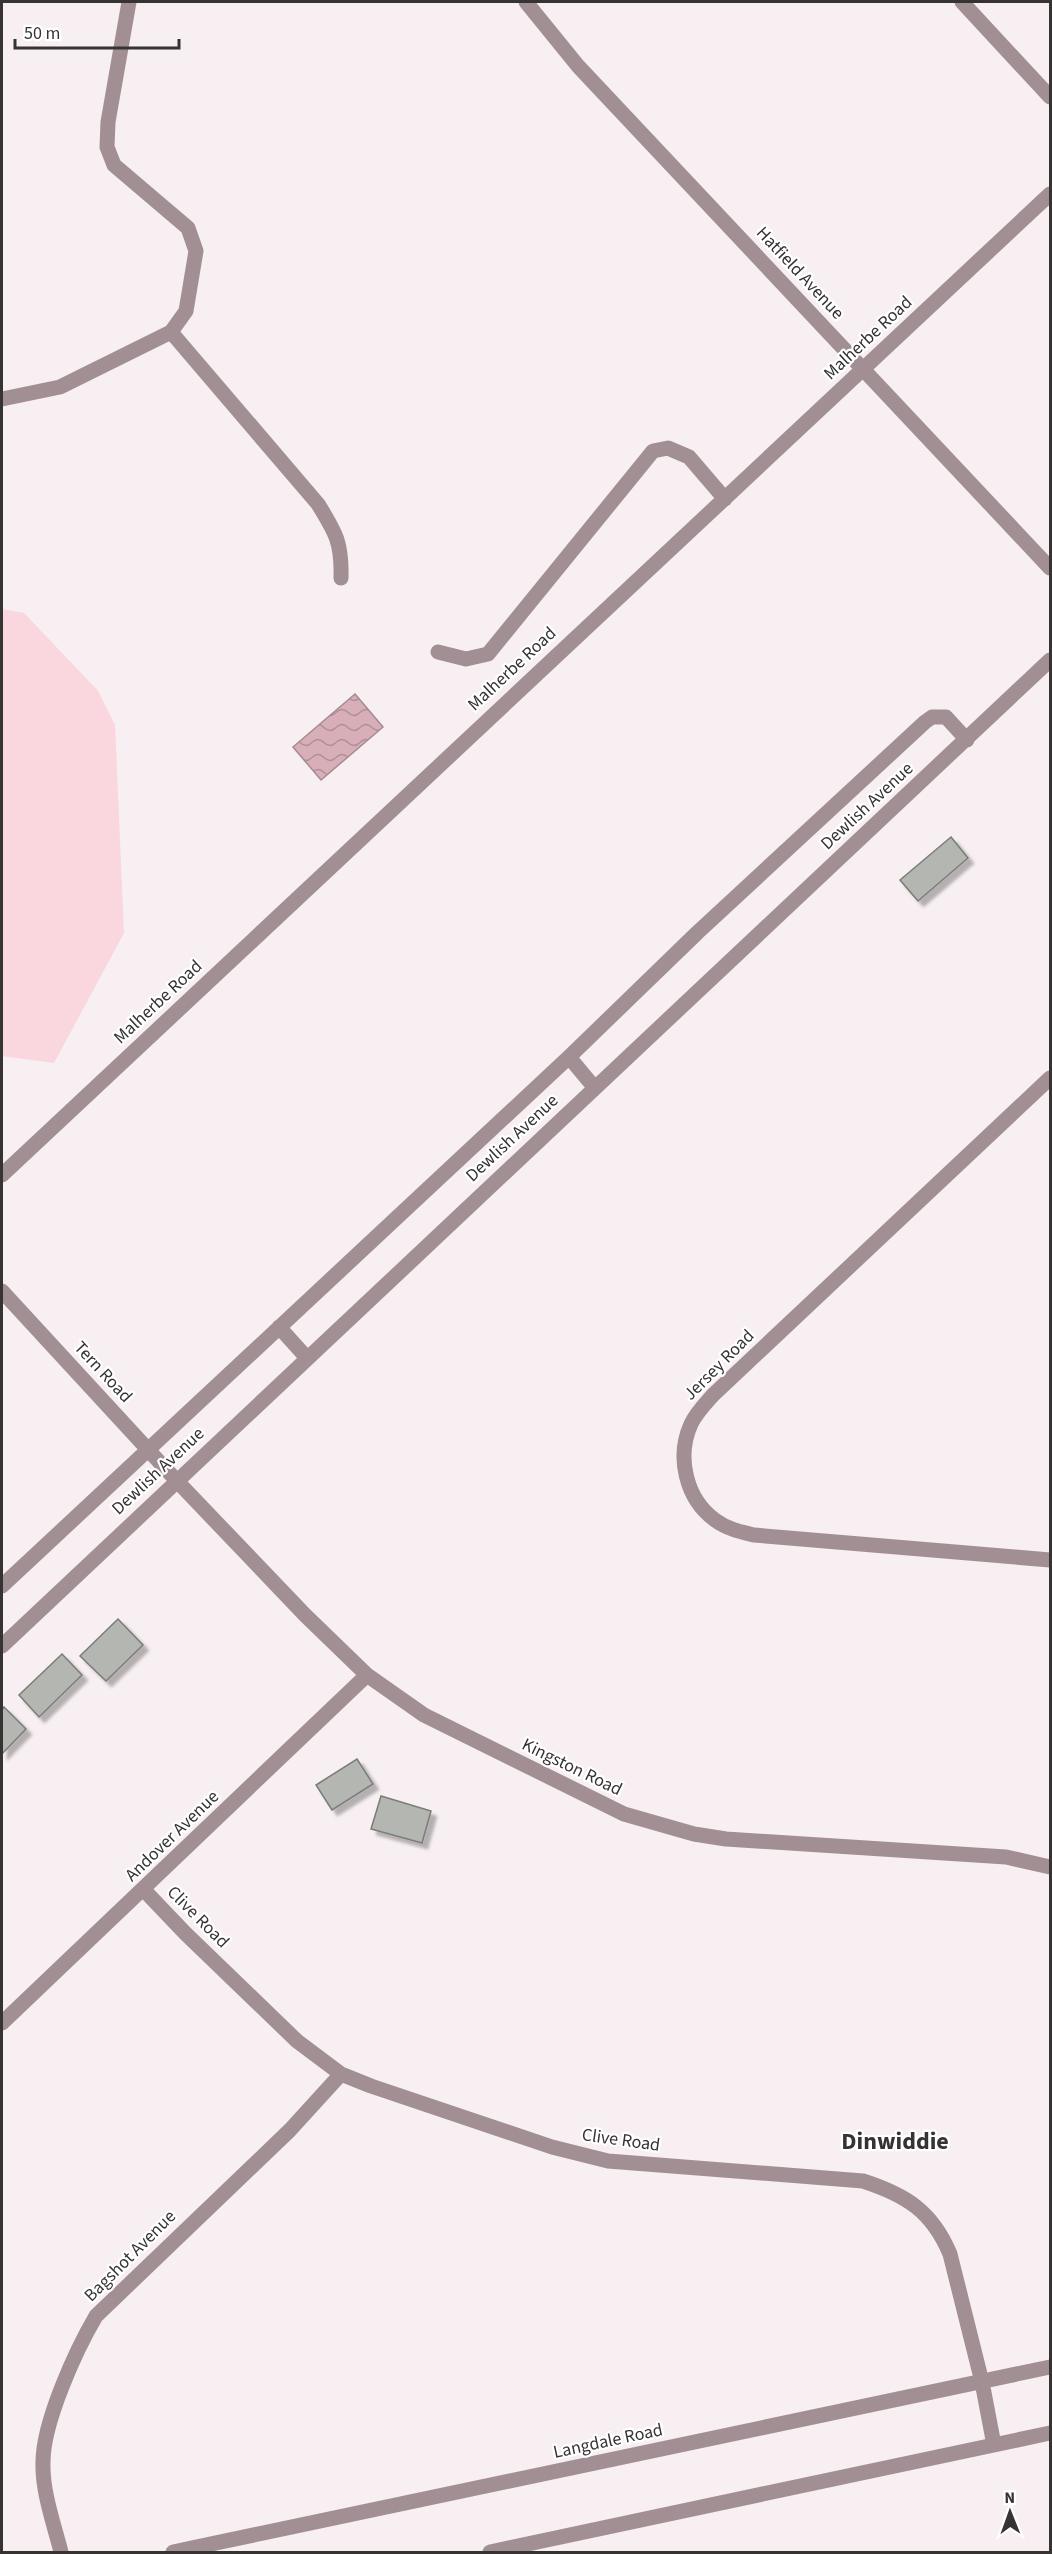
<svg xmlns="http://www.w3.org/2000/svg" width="1052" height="2554" font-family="'Source Sans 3',sans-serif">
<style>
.grass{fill:#fad6df}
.water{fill:url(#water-waves);stroke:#a78a91;stroke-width:1.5}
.building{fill:#b4b7b1;stroke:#7a7d77;stroke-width:1.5;filter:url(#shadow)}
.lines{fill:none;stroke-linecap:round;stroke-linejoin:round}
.minor{stroke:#a28f94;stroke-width:15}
.labels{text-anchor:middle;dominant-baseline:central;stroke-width:4.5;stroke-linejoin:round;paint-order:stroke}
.street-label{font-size:18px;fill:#363333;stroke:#fff}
.district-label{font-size:24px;font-weight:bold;fill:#363333;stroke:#fff}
</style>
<defs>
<pattern id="water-waves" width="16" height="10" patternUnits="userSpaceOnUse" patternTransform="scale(1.5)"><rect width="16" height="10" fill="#d8afb9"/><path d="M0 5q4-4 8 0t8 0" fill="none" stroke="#b08f97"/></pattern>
<filter id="shadow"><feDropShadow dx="5.5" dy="5.5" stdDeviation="1.5" flood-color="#0004"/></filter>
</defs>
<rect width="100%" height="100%" fill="#f7eff1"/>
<path class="grass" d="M2 609 24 613 98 691 115 725 124 933 54 1063 2 1056Z"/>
<path class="water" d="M355 694 383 727 321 780 293 747Z"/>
<path class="building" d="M951 837 968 858 918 901 900 880Z
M118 1619 143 1645 106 1681 80 1656Z
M62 1654 82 1675 39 1717 19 1695Z
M4 1707 26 1729 2 1754V1710Z
M357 1759 373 1784 332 1810 316 1785Z
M381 1796 431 1811 422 1843 371 1829Z"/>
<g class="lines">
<path class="minor" d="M526 2 578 66 1050 568
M962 2 1050 97
M171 332 318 504C336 533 342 543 341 578
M2 399 60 387 171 332 186 311 196 251 188 228 114 165 107 147 108 122 129 2
M438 652 466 659 488 654 653 451 668 448 689 457 725 499
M569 1057 594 1087
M1050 1078 713 1395C705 1404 696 1413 691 1424 676 1457 686 1499 715 1520 727 1529 741 1532 754 1535L1050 1560
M2 1175 1050 194
M2 1291 176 1480 305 1615 367 1675 424 1715 624 1814 694 1834 726 1839 1006 1857 1050 1867
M279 1327 307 1358
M2 1586 569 1057 698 932 925 722 932 717H946L967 740
M2 1646 1050 660
M144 1890 185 1933 297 2041 341 2074 371 2086 552 2147 608 2161 863 2181C906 2195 932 2211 950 2254L982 2382 994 2445
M2 2023 367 1675
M61 2552C54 2524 42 2492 43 2462 43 2422 76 2350 96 2316L290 2130 341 2074
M173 2552 1050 2367
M490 2552 1050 2433"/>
</g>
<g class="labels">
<g class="street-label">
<text transform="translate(800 273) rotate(47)">Hatfield Avenue</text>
<text transform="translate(868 338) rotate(-43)">Malherbe Road</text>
<text transform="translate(512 669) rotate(-43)">Malherbe Road</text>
<text transform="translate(867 806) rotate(-43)">Dewlish Avenue</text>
<text transform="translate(158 1002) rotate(-43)">Malherbe Road</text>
<text transform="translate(512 1138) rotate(-43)">Dewlish Avenue</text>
<text transform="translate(719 1365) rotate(-45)">Jersey Road</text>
<text transform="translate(103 1372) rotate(47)">Tern Road</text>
<text transform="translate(158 1471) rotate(-43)">Dewlish Avenue</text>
<text transform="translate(572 1767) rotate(26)">Kingston Road</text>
<text transform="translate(172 1836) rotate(-44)">Andover Avenue</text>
<text transform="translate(198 1917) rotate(45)">Clive Road</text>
<text transform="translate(621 2140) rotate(8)">Clive Road</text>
<text transform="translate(130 2256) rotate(-45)">Bagshot Avenue</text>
<text transform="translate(608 2441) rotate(-12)">Langdale Road</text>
</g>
<g class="district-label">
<text x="895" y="2141">Dinwiddie</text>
</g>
</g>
<rect width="1052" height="2554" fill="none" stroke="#363333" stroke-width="6"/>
<g transform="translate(1010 2512) rotate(359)" stroke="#ffffff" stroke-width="4.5" paint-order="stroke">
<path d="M0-4.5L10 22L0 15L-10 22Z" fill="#363333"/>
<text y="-9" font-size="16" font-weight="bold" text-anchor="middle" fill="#363333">N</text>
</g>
<path d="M15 39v9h164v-9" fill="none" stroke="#363333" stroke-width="3"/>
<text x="24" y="39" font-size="18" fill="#363333" stroke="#ffffff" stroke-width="4.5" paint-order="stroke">50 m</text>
</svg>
